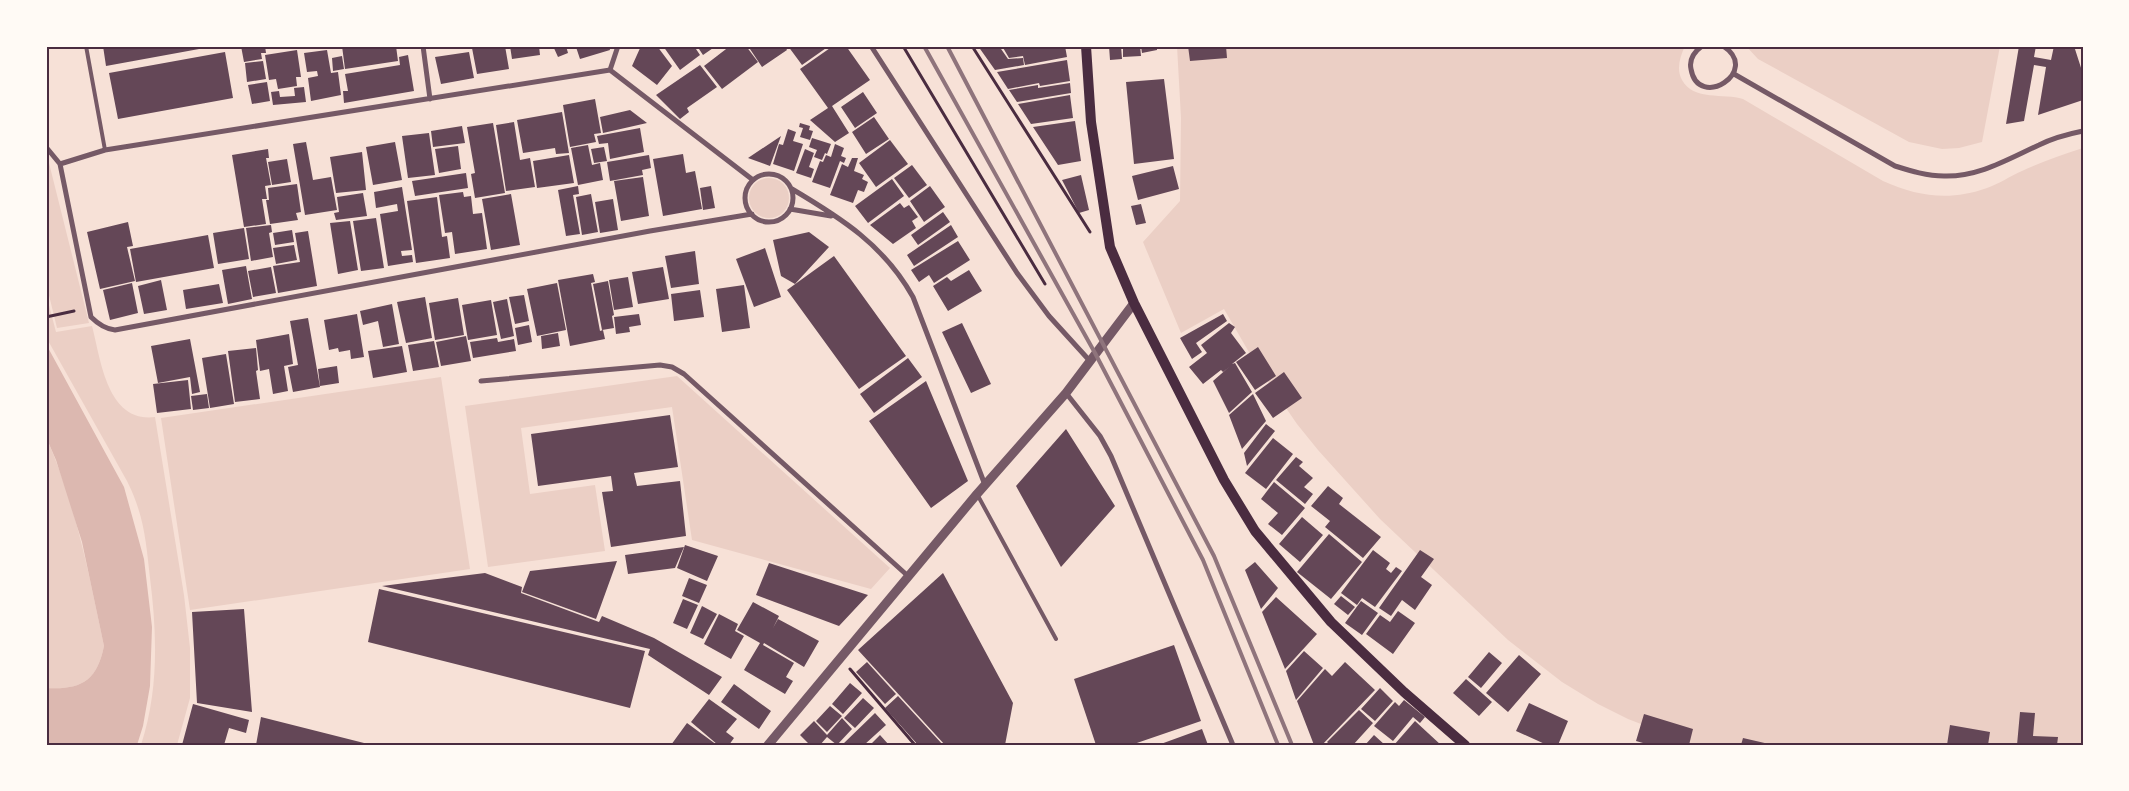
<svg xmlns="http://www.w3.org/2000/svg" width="2129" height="791" font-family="Inter,sans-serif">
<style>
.green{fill:#ebcfc5}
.water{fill:#dcb8b0}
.building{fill:#644757}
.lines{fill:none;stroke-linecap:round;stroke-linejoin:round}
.path{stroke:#4a2c40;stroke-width:3}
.service{stroke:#755966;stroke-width:4}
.minor{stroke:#755966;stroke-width:5}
.tertiary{stroke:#755966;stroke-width:9}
.secondary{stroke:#4a2c40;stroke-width:10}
.rail{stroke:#8f747c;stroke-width:4}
.neatline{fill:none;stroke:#4a2c40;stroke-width:2}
</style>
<rect width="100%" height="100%" fill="#f7e1d7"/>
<path class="green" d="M1177 46H1685C1680 57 1676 69 1682 80 1693 101 1724 93 1743 99L1883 181C1918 197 1951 201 1987 188 1999 184 2010 176 2022 171 2041 162 2062 155 2083 148V745H1695L1628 719 1598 704 1562 682 1508 640 1380 519 1318 450 1297 424 1257 366 1224 309 1181 333 1143 242 1180 201 1181 118Z
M1746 46H2000L1982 142 1959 148 1942 149 1909 142 1758 59Z
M46 160 49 163 89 323 57 328 46 283Z
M749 198a20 20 0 1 1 40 0a20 20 0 1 1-40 0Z
M46 294 56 332 92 326C101 360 107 423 155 417L184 595 190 648V698L177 745H141C159 690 157 634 150 578 146 541 144 515 127 481L46 337Z
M677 376 890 568 871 589 692 540 672 407 521 428 530 494 595 485 605 551 488 567 465 406Z
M441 377 470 569 190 610 161 418Z
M46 437C76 504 89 575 104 646 97 681 81 690 46 688Z"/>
<path class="water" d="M46 344 124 487 144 559 152 627 150 686 143 726 137 745H46V688C81 690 97 681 104 646L82 542 56 460 46 437Z"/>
<path class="building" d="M103 46H210V47L106 66Z
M241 46H265L266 53H261L262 59 244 62Z
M342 46H396L398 61 345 69Z
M483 46H505L509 69 477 74 472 48Z
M510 46H539L540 55 512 59Z
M553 46H566L568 53 558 57Z
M568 46H609L610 50 580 59 576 47 569 49Z
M641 46H657L672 66 657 85 632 66Z
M663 46H694L700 55 680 70Z
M697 46H716L703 55Z
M730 46H746L758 62 722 89 704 66Z
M748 46H785L787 50 762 67Z
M788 46H829L802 65Z
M833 46H846L870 80 832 106 849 133 835 142 810 120 828 108 800 69Z
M978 46H999L1008 59 1023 58 1024 65 995 70Z
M1002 46H1065L1067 57 1025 65 1023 56 1009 58Z
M1109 46H1121L1122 59 1110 60Z
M1123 46H1140L1141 56 1123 57Z
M1141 46H1157V50L1142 53Z
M1188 46H1226L1227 58 1190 61Z
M2019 46H2036L2034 57 2051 60 2054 46H2074L2083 74V100L2038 115 2046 67 2034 65 2024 121 2006 124Z
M297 50 301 77H296L297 86 278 89 276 79 269 80 265 55Z
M327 50 331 73 338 72 341 95 311 101 308 78 318 76 317 71 307 72 304 53Z
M225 52 233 98 118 119 109 73Z
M469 52 474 78 441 84 435 57Z
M408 55 414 91 344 103 343 91H348L345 74 400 65 399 57Z
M342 56 344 69 333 71 332 58Z
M1067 60 1070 81 1040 86 1039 83 1008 89 997 72Z
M263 61 266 79 247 82 245 63Z
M700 65 717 87 687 108 689 112 680 119 656 95Z
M1164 79 1174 159 1134 164 1126 82Z
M267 82 270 101 252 104 248 85Z
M1070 83 1071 93 1017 102 1009 90 1038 85V88Z
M304 87 306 102 273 105 271 92 279 91 280 97 295 96 294 88Z
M863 92 877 113 855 128 841 107Z
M1070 95 1073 118 1031 124 1018 104Z
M595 99 601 133 594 134 596 142 570 147 563 105Z
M630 110 647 123 603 133 600 117Z
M562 112 569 153 556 154 555 148 523 153 517 120Z
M874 117 889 139 866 154 852 132Z
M1075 121 1081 161 1058 165 1033 127Z
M514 122 520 160 530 158 535 187 506 191 496 125Z
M493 123 505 193 475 198 471 174 475 173 467 127Z
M800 123 810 126 809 130 813 131 810 140 800 137 803 128 799 127Z
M462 126 465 143 433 147 431 131Z
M640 128 644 152 610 159 608 143 599 144 597 136Z
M788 129 796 132 793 141 803 144 794 171 773 164 779 144 783 145Z
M429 133 435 175 408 178 402 136Z
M781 136 770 166 748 158Z
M812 138 831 144 827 154 825 153 822 160 814 157 817 150 809 147Z
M890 140 908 164 876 187 859 163Z
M306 142 313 180 331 177 337 210 305 215 293 144Z
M395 142 402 180 373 185 366 147Z
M835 144 844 148 841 156 846 158 844 163 840 161 830 188 812 182 820 161 823 162 826 155 831 157Z
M588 145 592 165 600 163 603 180 578 185 571 148Z
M458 146 461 169 439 173 435 149Z
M604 147 607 161 594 163 591 149Z
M268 149 269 158H266L271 185 265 186 267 199H262L266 224 244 227 232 155Z
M805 149 814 153 809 167 814 169 811 178 796 173Z
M362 152 366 190 336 193 330 157Z
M683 154 686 173 695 171 702 209 663 216 653 159Z
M569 155 574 183 537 188 533 161Z
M649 155 651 168 642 170 643 175 610 181 607 162Z
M852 158H858L854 171 864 175 862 179 868 182 864 192 858 190 853 203 830 195 842 164 848 167Z
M287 159 291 182 272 185 268 162Z
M912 165 927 185 909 198 894 178Z
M1173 166 1179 189 1138 200 1132 176Z
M466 173 468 188 415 196 412 181Z
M1081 175 1089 210 1079 213 1062 180Z
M643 177 649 216 621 221 614 181Z
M892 179 904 196 868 223 855 206Z
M297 184 301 212 296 213 298 220 270 224 266 200H269L268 188Z
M578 186 579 194 573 195 580 234 566 236 558 190Z
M711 186 715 208 703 210 700 188Z
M930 186 945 207 924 222 910 201Z
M402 187 412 250 401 251 402 256 412 255 413 262 388 266 380 214 398 211 397 204 376 208 374 192Z
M463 192 464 197 471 196 473 214 482 213 487 249 455 254 452 232 445 233 439 195Z
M363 193 367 216 336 220 334 213 339 212 337 197Z
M511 194 520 245 491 250 482 199Z
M591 194 598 232 582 235 576 197Z
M437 197 442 237 447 236 450 258 416 263 407 201Z
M613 199 618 230 600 233 595 202Z
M900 203 904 208 909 205 918 217 912 221 916 228 893 244 870 225Z
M1141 204 1146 223 1136 225 1131 206Z
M943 212 950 222 918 245 911 235Z
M376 218 384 268 361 271 353 221Z
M350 221 358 270 338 274 330 223Z
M128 222 133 246 127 247 135 281 100 289 87 232Z
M271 225 272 232 269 233 273 257 251 261 246 228Z
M951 225 958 237 914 266 907 255Z
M244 228 249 259 218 264 213 233Z
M292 230 294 242 275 245 273 233Z
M308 231 317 286 278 293 273 266 300 262 295 233Z
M809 232 829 247 795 284 781 276 773 240Z
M208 235 214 268 136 282 130 249Z
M958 241 970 260 934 283 929 275 919 282 911 270Z
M294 245 297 260 276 264 273 248Z
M765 248 781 297 754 307 736 259Z
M695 251 699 284 671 288 665 256Z
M834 256 906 356 859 389 787 290Z
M246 266 252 299 228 304 222 270Z
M271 267 276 293 253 297 248 271Z
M663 267 669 299 638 304 632 272Z
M969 270 982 291 948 311 933 286 947 277 951 281Z
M593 274 595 282 591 283 600 331 603 330 605 339 570 346 558 280Z
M628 277 633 307 614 310 609 280Z
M161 280 167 310 144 314 138 286Z
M608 281 614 315 612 316 614 328 602 330 593 284Z
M132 283 138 313 110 320 103 290Z
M557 283 566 330 537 336 527 289Z
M219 284 223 303 186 309 183 290Z
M744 285 750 328 722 332 716 289Z
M700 290 704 317 674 321 671 294Z
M524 295 529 321 515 324 509 297Z
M425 297 432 338 406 343 397 302Z
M458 298 464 335 435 340 429 303Z
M507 299 514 336 501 339 493 302Z
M491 300 497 335 468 340 462 305Z
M392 304 399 344 383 347 378 321 363 325 360 311Z
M357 314 364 357 351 359 350 350 339 352 338 348 329 350 324 320Z
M639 314 641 325 629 327 630 332 616 334 614 317Z
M1223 314 1227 321 1196 343 1202 352 1192 359 1180 338Z
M308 318 320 387 293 392 288 367 298 365 290 321Z
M962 323 991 384 971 393 942 332Z
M1229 323 1235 327 1231 333 1246 353 1232 364 1235 363 1252 392 1229 413 1213 381 1229 367 1223 372 1221 370 1203 384 1189 367 1207 353 1201 345Z
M529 325 532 342 518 345 515 328Z
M558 333 560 346 542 349 541 336Z
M289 334 293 364 284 366 288 391 273 394 269 369 260 371 256 340Z
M466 336 471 361 441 366 436 342Z
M497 338 498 342 514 339 516 351 473 358 470 342Z
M190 339 200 392 192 394 190 377 158 383 151 346Z
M434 341 439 367 413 371 408 345Z
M402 346 407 372 373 378 368 351Z
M1258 347 1276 376 1255 390 1236 362Z
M256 348 258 370 256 371 260 399 235 402 228 351Z
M226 354 234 404 210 408 202 358Z
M908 358 922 377 874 413 860 394Z
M337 366 339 383 320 386 318 369Z
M1284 372 1302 398 1273 418 1255 393Z
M188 380 191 409 157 413 153 384Z
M926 381 968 481 931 508 869 421Z
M207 394 209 408 193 410 191 396Z
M1253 394 1266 421 1242 449 1229 415Z
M670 415 678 467 634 473 637 486 680 481 686 536 611 547 602 492 613 491 611 476 538 486 531 434Z
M1266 424 1275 431 1247 466 1244 453Z
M1066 429 1115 506 1061 567 1016 486Z
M1273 438 1293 454 1266 489 1245 473Z
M1296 457 1303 462 1299 466 1313 478 1304 487 1313 494 1305 504 1276 480Z
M1274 482 1305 508 1282 535 1268 524 1278 513 1261 499Z
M1328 486 1343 498 1339 504 1381 537 1363 558 1325 527 1330 521 1311 506Z
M1302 517 1323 535 1300 562 1279 544Z
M1329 534 1362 562 1331 599 1297 572Z
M685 545 718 556 707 581 677 568Z
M684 547 675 568 628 574 625 555Z
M1373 550 1390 563 1386 569 1391 573 1396 567 1402 571 1375 607 1362 598 1357 605 1341 593Z
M1420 550 1434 559 1421 577 1432 585 1415 610 1402 600 1391 616 1379 608Z
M617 561 596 619 522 592 530 571Z
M1255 562 1278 588 1261 609 1245 570Z
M769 563 868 595 839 626 756 595Z
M485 573 522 587 521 593 599 622 602 616 654 638 722 677 709 695 648 655 650 649 382 586Z
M943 573 1013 703 1005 745H945L858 650Z
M689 578 707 585 699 603 682 596Z
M379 589 645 651 630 708 368 642Z
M1341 596 1355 607 1348 615 1334 604Z
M1276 597 1317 634 1285 669 1262 612Z
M683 599 698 605 687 629 673 623Z
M1361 601 1378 613 1362 635 1345 623Z
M753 602 779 616 773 628 778 619 819 641 804 667 764 643 763 645 794 663 786 677 793 681 785 694 744 670 760 643 737 630Z
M702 606 717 614 703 639 690 633Z
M244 609 252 712 197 703 192 612Z
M1398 611 1415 623 1393 654 1366 634 1380 615 1390 622Z
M719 614 738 624 735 631 744 636 731 659 704 644Z
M1174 645 1201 721 1131 745H1096L1074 679Z
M1304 651 1323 668 1296 700 1286 671Z
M1489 652 1502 663 1481 688 1468 677Z
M1519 655 1541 674 1508 712 1486 693Z
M867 662 896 694 885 704 856 672Z
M1345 662 1375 690 1322 745H1314L1297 701 1325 669 1332 676Z
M1466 679 1492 702 1479 716 1453 693Z
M850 683 862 693 843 714 832 704Z
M734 684 771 711 759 729 721 702Z
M1380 688 1393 701 1375 721 1361 709Z
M898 696 943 745H918L885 708Z
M863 698 874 708 855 728 844 718Z
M709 699 737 719 726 732 734 738 729 745H718L691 722Z
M1404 700 1425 717 1420 723 1413 717 1393 741 1374 726 1395 702 1399 706Z
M1529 703 1568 721 1558 745H1547L1516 731Z
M193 704 249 720 246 733 229 728 224 745H182Z
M830 706 842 716 827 732 816 721Z
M1359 710 1373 723 1353 745H1330L1327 742Z
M2020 712 2035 713 2033 736 2058 737 2057 745H2017Z
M875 713 886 725 864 745H842Z
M1644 714 1693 729 1689 745H1650L1636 741Z
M261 717 368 744V745H256Z
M842 718 852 729 837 745 827 737 820 745H810L800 735 814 721 827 735Z
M1415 721 1441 745H1394Z
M687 723 717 745H671Z
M1950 725 1990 732 1988 745H1947Z
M1202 729 1208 745H1158Z
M880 735 889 745H870Z
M1374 735 1385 745H1365Z
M1743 738 1769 744V745H1741Z"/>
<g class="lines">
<path class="path" d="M903 46 1045 284
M972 46 1090 232
M46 317 74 311
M850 669 915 745"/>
<path class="service" d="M86 46 105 150
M977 494 1056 639"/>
<path class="minor" d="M423 46 430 99
M871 46 1017 273 1049 316 1089 360
M1702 46C1694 52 1689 60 1691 69 1698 111 1762 71 1723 46
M610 70 753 180
M610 70 618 46
M1734 74 1895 166C1911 171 1927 176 1944 176 1979 177 2008 159 2039 145 2053 138 2068 134 2083 131
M46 147 60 164 91 317C98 324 105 329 115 330L650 231 752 214
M60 164 105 150 610 70
M745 198a24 24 0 1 1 48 0a24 24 0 1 1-48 0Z
M792 189C841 218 884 245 913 297L985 485
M790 209 831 216
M481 381 660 365 672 367 684 374 908 576
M1066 393 1100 436 1111 456 1233 745"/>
<path class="tertiary" d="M768 745 977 494 1066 393 1134 303"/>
<path class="secondary" d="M1086 46 1091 122 1110 247 1134 303 1224 480 1255 531 1331 622 1404 692 1465 745"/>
<path class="rail" d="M924 46 1095 353 1203 560 1278 745
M947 46 1214 556 1292 745"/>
</g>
<rect width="2129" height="791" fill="none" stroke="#fffaf5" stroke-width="95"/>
<rect x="48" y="48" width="2034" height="696" class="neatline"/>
</svg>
